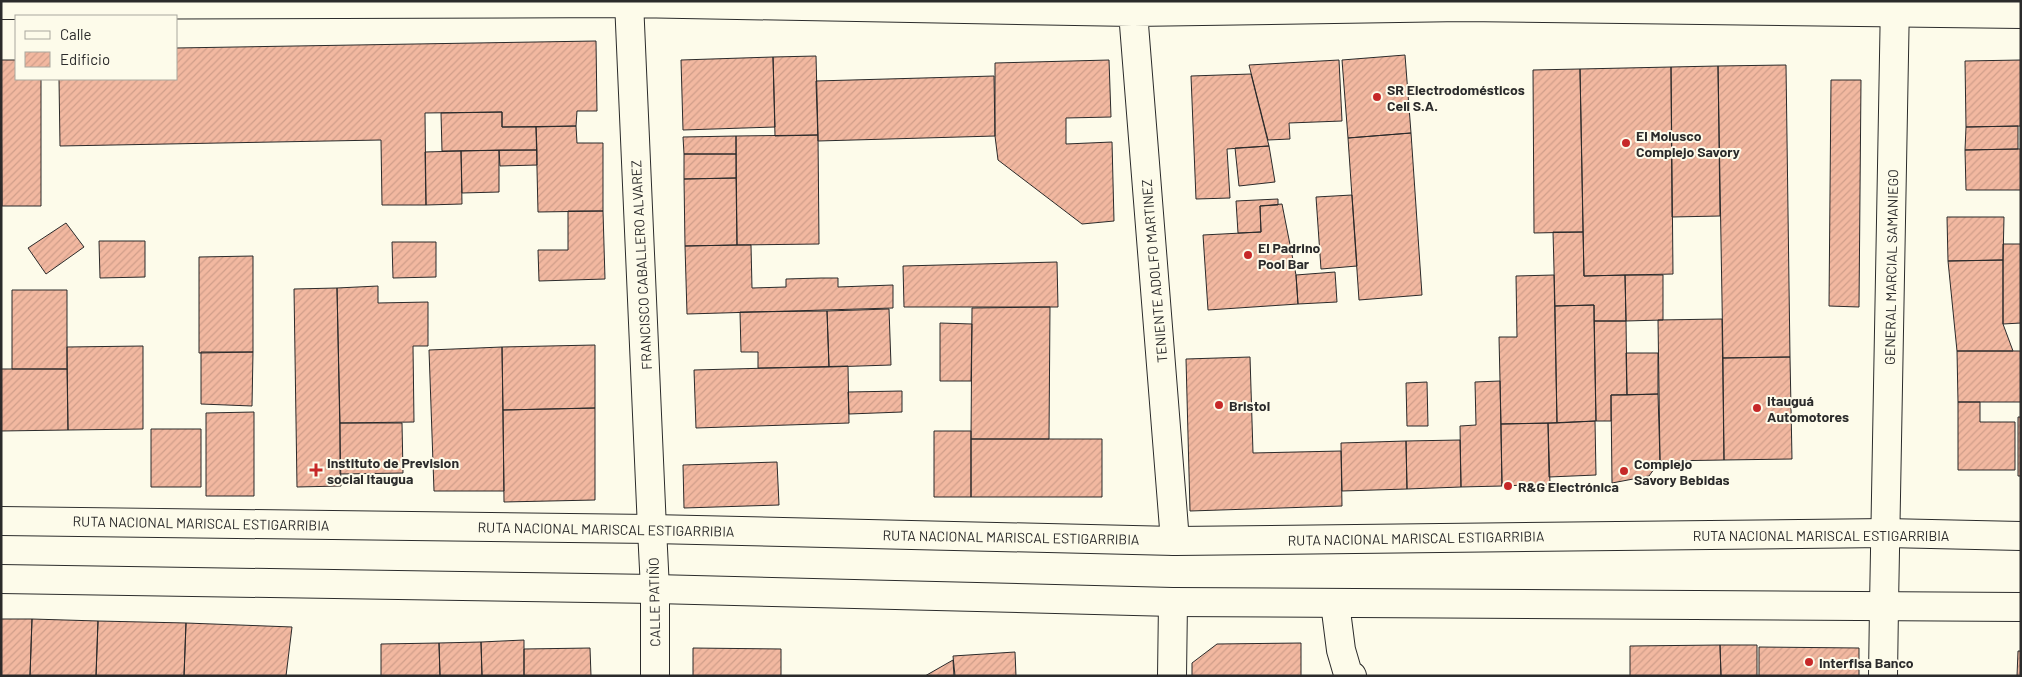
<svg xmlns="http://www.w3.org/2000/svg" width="2022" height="677" font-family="Barlow,sans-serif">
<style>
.building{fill:url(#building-hatch);stroke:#2b2b2b}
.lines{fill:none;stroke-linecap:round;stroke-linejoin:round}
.minor-casing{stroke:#2b2b2b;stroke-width:30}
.major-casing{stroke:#2b2b2b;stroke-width:30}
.highway-casing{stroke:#2b2b2b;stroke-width:30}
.minor{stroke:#fdfbea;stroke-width:28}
.major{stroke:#fdfbea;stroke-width:28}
.highway{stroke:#fdfbea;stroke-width:28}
.poi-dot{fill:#c62828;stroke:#fdfbea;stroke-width:2}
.labels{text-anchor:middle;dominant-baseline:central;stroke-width:4;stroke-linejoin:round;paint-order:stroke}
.poi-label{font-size:14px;font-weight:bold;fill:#2b2b2b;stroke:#fdfbea;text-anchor:start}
.street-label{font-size:14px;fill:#2b2b2b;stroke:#fdfbea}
</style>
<defs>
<pattern id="building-hatch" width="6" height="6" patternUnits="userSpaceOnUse" patternTransform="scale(1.25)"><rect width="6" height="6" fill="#f2b8a0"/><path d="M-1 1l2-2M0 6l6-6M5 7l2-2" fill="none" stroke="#d09e8a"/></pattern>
</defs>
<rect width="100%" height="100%" fill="#fdfbea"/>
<path class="building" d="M596 41 597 111H577L576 126 502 127V112L425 113 426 205H382L381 140 60 146 59 79H176V48Z
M1405 55 1411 133 1348 138 1342 60Z
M816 56 818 135 775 136 773 57Z
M773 57 775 127 683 130 681 60Z
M1 60H16V79H41V206H2Z
M1109 60 1111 117 1066 118V144L1112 142 1114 221 1082 224 998 160 995 136V63Z
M1339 60 1342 121 1289 123 1290 139 1268 140 1249 65Z
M2021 60V126L1966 127 1965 61Z
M1786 65 1790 357 1723 358 1718 66Z
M1718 66 1720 216 1672 217 1671 67Z
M1671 67 1673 274 1584 276 1580 69Z
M1580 69 1583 232 1534 233 1533 70Z
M1251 74 1269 146 1227 149 1230 198 1196 199 1191 76Z
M994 76 995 136 818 141 816 81Z
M1831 80H1861L1859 307 1829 306Z
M502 112V127H536L537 150 442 151 441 113Z
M576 126 577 143H603V211L538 212 536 127Z
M2018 126V149L1965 150 1966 127Z
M1411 133 1422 295 1359 300 1348 138Z
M818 135 819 244 737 245 736 136Z
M736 136V154H684L683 137Z
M1269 146 1275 182 1239 186 1235 148Z
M2018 149H2021V190H1966L1965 150Z
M499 150H537V165L500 166Z
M499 150V192L462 193 461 151Z
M461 151 462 204 426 205 425 152Z
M684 154H736V178L684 179Z
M736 178 737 245 685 246 684 179Z
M1352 195 1357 266 1321 269 1316 197Z
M1278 199V205L1260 206 1261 232 1238 233 1236 201Z
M1282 204 1296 275 1298 304 1208 310 1203 235 1261 232 1260 206Z
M568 211H603L605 279 539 281 538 250H568Z
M1947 217H2004L2003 260 1948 261Z
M66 223 84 247 46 274 28 248Z
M1553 232H1583L1584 276 1625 275 1626 321H1594V305L1555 306Z
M99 241H145V277L100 278Z
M392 242H436V277L393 278Z
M2003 244H2021V323L2003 324Z
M737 245H751L752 288 786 287V279L821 278H838V287L893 285V308L687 314 685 246Z
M253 256V352L199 353V257Z
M2003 260V324L2013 351H1957L1948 261Z
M1057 262 1058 307H904L903 266Z
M1335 272 1337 302 1298 304 1296 275Z
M1554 275 1557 423 1501 424 1499 337H1517L1516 276Z
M1625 275H1663V320L1626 321Z
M378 286V303L428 302V346H413L414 422 340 423 337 288Z
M337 288 341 486 297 487 294 289Z
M12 290H67V369H12Z
M1594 305 1596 421 1557 423 1555 306Z
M1050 307 1049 439H971L972 308Z
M889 309 891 365 829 367 827 311Z
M827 311 829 367 758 368V352H741L740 312Z
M1722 319 1724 460 1660 461 1658 320Z
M1594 321H1626L1627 395H1611V421H1596Z
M940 323 972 324 971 381H940Z
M595 345V408L503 410 502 347Z
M143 346V429L68 430 67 347Z
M502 347 504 491H434L429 350Z
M1957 351H2021V402H1958Z
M201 352H253L252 406 201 404Z
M1626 353H1658V394L1627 395Z
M1250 357 1253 453 1341 451 1342 506 1190 511 1186 359Z
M1790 357 1792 459 1724 460 1723 358Z
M848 366 849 423 696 428 694 370Z
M1 369H67L68 430 1 431Z
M1500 381 1502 486 1461 487 1460 426 1476 425 1475 382Z
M1427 382 1428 426H1407L1406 383Z
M902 391V412L849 414 848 392Z
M1658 394 1660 461 1649 476 1612 483 1611 395Z
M1958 402H1980V422H2015V470H1958Z
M595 408V500L504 502 503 410Z
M254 412V496H206V413Z
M2018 417H2021V476H2018Z
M1595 421 1596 475 1549 477 1548 423Z
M340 423H402L403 473 340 474Z
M1548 423 1550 484 1502 486 1501 424Z
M151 429H201V487H151Z
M934 431H971V497H934Z
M971 439H1102V497H971Z
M1460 440 1461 487 1407 489 1406 441Z
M1406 441 1407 489 1342 491 1341 443Z
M777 462 779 505 684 508 683 465Z
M1 619H32L30 676H1Z
M32 619 98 621 96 676H30Z
M98 621 186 623 184 676H96Z
M186 623 292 627 286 676H184Z
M524 640V676H482L481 642Z
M481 642 482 676H440L439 643Z
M439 643 440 676H381V644Z
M1301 643V676H1192V663L1217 644Z
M1720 645H1757V676H1721Z
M1720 645 1721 676H1630V646Z
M1759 647 1859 648V676H1759Z
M590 648 591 676H524V649Z
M693 648 781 649V676H693Z
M2018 651H2021V676H2017Z
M1015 652 1016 676H955L953 656Z
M953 660 954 676H925Z"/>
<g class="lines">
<g class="minor-casing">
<path id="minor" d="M629 1 652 529
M1131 1 1133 12 1175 541
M1 5 629 3 1133 12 1463 7 2021 14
M1335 603 1341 650 1348 674 1352 676
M1172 676 1173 602
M1883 676 1884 606"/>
</g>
<g class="major-casing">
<path id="major" d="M652 529 655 589V676
M1884 606 1895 1"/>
</g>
<g class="highway-casing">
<path id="highway" d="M1 521 652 529 1175 541 1886 533 2021 536
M1 579 655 589 1173 602 2021 607"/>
</g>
<use href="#minor" class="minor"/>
<use href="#major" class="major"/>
<use href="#highway" class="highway"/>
</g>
<g class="poi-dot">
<circle cx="1377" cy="97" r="5"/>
<circle cx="1626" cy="143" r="5"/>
<circle cx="1248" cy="255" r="5"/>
<circle cx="1219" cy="405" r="5"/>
<circle cx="1757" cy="408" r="5"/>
<path d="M313.5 462.5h5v5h5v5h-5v5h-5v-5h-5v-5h5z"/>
<circle cx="1624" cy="471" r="5"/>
<circle cx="1508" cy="486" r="5"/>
<circle cx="1809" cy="662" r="5"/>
</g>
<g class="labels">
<g class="poi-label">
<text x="1387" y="89">SR Electrodomésticos<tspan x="1387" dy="16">Cell S.A.</tspan></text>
<text x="1636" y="135">El Molusco<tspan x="1636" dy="16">Complejo Savory</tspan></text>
<text x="1258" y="247">El Padrino<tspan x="1258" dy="16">Pool Bar</tspan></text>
<text x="1767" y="400">Itauguá<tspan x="1767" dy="16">Automotores</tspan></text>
<text x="1229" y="405">Bristol</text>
<text x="327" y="462">Instituto de Prevision<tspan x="327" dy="16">social Itaugua</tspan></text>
<text x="1634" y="463">Complejo<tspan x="1634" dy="16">Savory Bebidas</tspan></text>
<text x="1518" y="486">R&amp;G Electrónica</text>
<text x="1819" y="662">Interfisa Banco</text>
</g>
<g class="street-label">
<text transform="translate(641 265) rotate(-93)">FRANCISCO CABALLERO ALVAREZ</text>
<text transform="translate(1891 267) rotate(-89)">GENERAL MARCIAL SAMANIEGO</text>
<text transform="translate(1154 271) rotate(-95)">TENIENTE ADOLFO MARTINEZ</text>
<text transform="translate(201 523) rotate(1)">RUTA NACIONAL MARISCAL ESTIGARRIBIA</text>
<text transform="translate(606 529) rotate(1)">RUTA NACIONAL MARISCAL ESTIGARRIBIA</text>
<text x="1821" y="535">RUTA NACIONAL MARISCAL ESTIGARRIBIA</text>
<text transform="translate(1011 537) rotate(1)">RUTA NACIONAL MARISCAL ESTIGARRIBIA</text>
<text transform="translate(1416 538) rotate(-1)">RUTA NACIONAL MARISCAL ESTIGARRIBIA</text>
<text transform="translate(654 602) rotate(-91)">CALLE PATIÑO</text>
</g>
</g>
<rect width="2022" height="677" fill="none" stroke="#2b2b2b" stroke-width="5"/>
<rect x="15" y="15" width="162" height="65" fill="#fdfbea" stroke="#a9a89e"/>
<rect x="25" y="31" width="25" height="8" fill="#fdfbea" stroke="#a9a89e"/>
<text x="60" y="40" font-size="15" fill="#2b2b2b">Calle</text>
<rect x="25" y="52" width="25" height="15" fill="url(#building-hatch)" stroke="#a9a89e"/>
<text x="60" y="65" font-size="15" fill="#2b2b2b">Edificio</text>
</svg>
